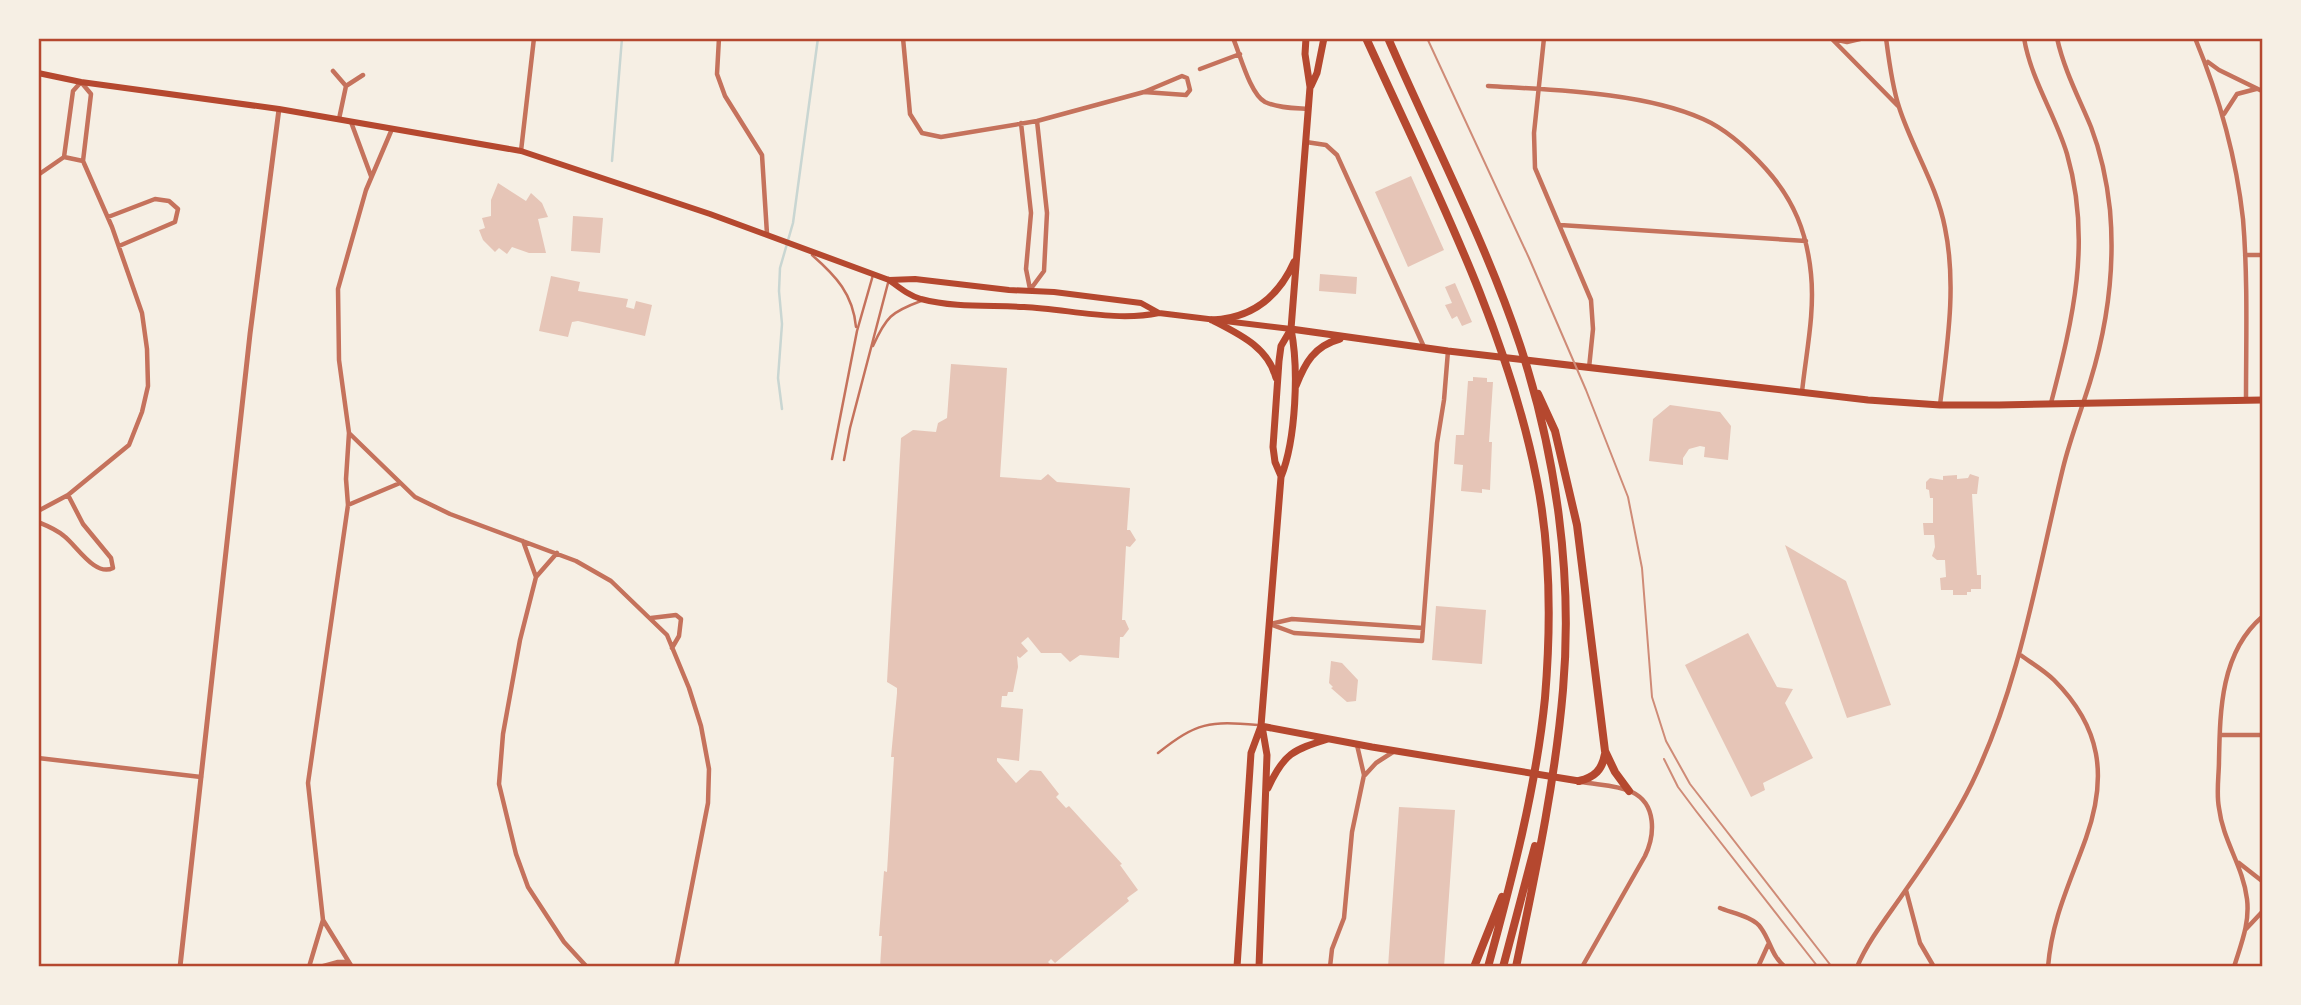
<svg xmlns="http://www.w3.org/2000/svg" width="2301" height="1005" font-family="Karla,sans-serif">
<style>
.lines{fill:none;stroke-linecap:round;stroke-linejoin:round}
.stream{stroke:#c9d6d2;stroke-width:2.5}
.building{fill:#e6c5b7}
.service{stroke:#c5725c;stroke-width:2.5}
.minor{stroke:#c5725c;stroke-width:4.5}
.tertiary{stroke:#c5725c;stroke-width:5}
.secondary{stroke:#b5482f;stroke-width:6}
.primary{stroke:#b5482f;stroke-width:7}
.motorway{stroke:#b5482f;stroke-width:8}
.tram{stroke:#cf8b77;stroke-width:2}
.neatline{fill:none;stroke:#b5482f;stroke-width:2.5}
</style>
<rect width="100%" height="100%" fill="#f6efe4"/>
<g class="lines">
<path class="stream" d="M612 161 622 38
M782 409 778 378 782 324 779 291 780 268 793 223 818 38"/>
</g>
<path class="building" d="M1411 176 1444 250 1408 267 1375 192Z
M498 183 526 201 531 193 542 203 548 217 538 219 546 253H529L512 247 507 254 499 248 495 252 483 240 479 230 485 228 482 218 491 216V200Z
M573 216 603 218 600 253 571 251Z
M1320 274 1357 277 1356 294 1319 291Z
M551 276 580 282 578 291 628 299 626 307 634 309 636 301 652 305 645 336 578 321 572 322 568 337 539 331Z
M1455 283 1472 322 1462 326 1457 316 1452 319 1445 305 1452 303 1445 287Z
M951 364 1007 368 1000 477 1041 480 1048 474 1057 482 1130 488 1127 530H1130L1136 540 1130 547 1126 546 1122 620H1125L1129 629 1123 637H1120L1119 658 1080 655 1070 662 1061 653H1041L1028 637 1021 643 1028 651 1020 658 1017 656 1018 667 1013 692H1008L1007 696H1002L1001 707 1023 709 1019 761 997 758V761L1016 783 1030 770 1041 771 1059 794 1056 797 1066 808 1069 806 1122 864 1120 865 1138 890 1127 898 1129 901 1055 963 1051 959 1048 962 1050 964 1047 967H880L882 936H879L884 871 887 872 894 757H891L897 693V688L887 682 901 438 913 430 936 432 938 423 947 418Z
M1473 377 1487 378V382H1493L1489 442H1492L1490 490 1482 489V493L1461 491 1463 465 1454 464 1456 435H1464L1468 381H1473Z
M1670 405 1720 412 1731 426 1728 460 1704 457 1705 447 1700 446 1689 449 1683 458V465L1649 461 1653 419Z
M1970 474 1979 477 1977 494H1972L1977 575H1981V589H1971V592H1967V595H1953V590H1941L1940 578 1946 577 1945 560H1937L1932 556 1935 547 1934 535H1924L1923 523H1933V498H1930L1929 490 1926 489V482L1930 478 1943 480V476L1957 475V479L1968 478Z
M1785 545 1846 581 1891 705 1847 718Z
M1436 606 1486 610 1482 664 1432 660Z
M1748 633 1777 687 1793 689 1785 703 1813 758 1763 783 1765 790 1751 797 1685 665Z
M1331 661 1342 663 1358 680 1356 701 1347 702 1331 688 1333 687 1329 683Z
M1399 807 1455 810 1444 967H1388Z"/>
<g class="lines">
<path class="service" d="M812 255C836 276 853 294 856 327
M873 346C886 317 891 312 921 301
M832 459 857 331 873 275
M844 460 850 428 888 283
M1158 753C1197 722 1209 721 1258 725"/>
<path class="minor" d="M719 38 717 74 725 96 762 155 767 234
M903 38 910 114 922 133 941 137 1037 121 1144 92 1186 95 1190 90 1187 78 1182 76 1144 92
M1233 38C1240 54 1250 94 1265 102 1278 108 1294 108 1308 109
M1544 38 1534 133 1535 168 1591 300 1593 329 1589 368
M1831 38 1898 106
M1886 38C1889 61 1892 86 1899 107 1912 148 1937 185 1945 228 1957 286 1947 346 1940 405
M2024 38C2031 80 2055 114 2067 154 2092 241 2073 319 2051 403
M2195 38C2219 96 2236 156 2243 219 2248 279 2246 340 2246 400
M1833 39 1847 42 1864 38
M2208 62 2219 70 2262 91
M1200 69 1240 54
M333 71 346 86
M1488 86C1553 90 1643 92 1703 119 1728 130 1748 149 1766 169 1794 200 1807 233 1811 274 1815 313 1806 353 1802 392
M2224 114 2237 94 2256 89
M339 119 346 86 363 75
M351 122 371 176
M1021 123 1031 213 1026 269 1030 289
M392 129 366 190 338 289 339 360 349 433 415 497 450 514 576 561 611 581 667 635 689 688 701 726 709 769 708 803 676 967
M1306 142 1326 145 1337 155 1424 347
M521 151 534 38
M38 175 64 157 83 161
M108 217 155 199 169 201 178 209 175 222 119 246
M1560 225 1806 241
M2245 255H2262
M1030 290 1044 271 1047 213 1037 121
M348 505 400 483
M38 511 68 495 129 445 142 412 148 386 147 349 142 313 112 227 83 161 91 94 81 82 73 91 64 157
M38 522C48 526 56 529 64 536 77 546 95 577 113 568L111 558 83 524 68 495
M523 541 536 577
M557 553 536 577 520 640 503 734 499 784 516 854 528 887 564 942 587 967
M651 618 676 615 681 619 679 636 672 648
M1270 624 1294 633 1422 641 1437 443 1444 400 1448 351
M1270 624 1292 619 1423 628
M2019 654C2030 662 2044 670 2054 680 2101 727 2108 776 2086 838 2070 883 2052 918 2048 967
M2220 735H2262
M38 758 201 777
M1365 775 1376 763 1393 752
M1582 782C1598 785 1617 785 1632 792 1657 804 1655 835 1645 856L1582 967
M2239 863 2262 881
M1906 890 1920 943 1934 967
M1720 908C1732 913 1754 917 1761 928 1771 942 1771 955 1785 967
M323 920 352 967
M2246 929 2262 912
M309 967 323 920 308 783 348 505 346 479 349 433
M320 967 338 962H349
M1330 967 1332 949 1344 918 1352 832 1364 775 1357 745
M1758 967 1768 945
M1857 967C1869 939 1888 916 1905 891 1929 857 1954 820 1972 783 2020 684 2037 574 2063 468 2070 439 2081 411 2090 382 2107 327 2115 267 2110 210 2107 182 2101 153 2091 127 2079 98 2064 70 2057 38
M2234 967C2241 944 2250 923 2247 899 2243 866 2223 841 2219 808 2216 793 2219 776 2219 760 2220 710 2221 652 2262 617"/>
<path class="tertiary" d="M180 967 250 334 279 109"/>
<path class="secondary" d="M38 73 81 82 279 109 521 151 710 214 889 280 915 279 1009 290 1054 292 1141 303 1159 313
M889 280C900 288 908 295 921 299 955 308 990 305 1024 307 1068 309 1115 322 1159 313L1291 329"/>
<path class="primary" d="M1311 86 1317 73 1324 38
M1212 320C1252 318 1278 298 1294 262
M1212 320C1239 334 1268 347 1276 378
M1291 329 1448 351 1868 400 1940 405H1999L2262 400
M1296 386C1305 363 1314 346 1340 339
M1281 476 1275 462 1273 447 1279 361 1281 346 1291 329
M1261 726 1372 747 1579 781
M1268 788C1284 753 1293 750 1328 739
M1237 967 1251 753 1261 726 1281 477C1296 439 1299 369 1291 329L1310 87 1305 54 1306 38
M1259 967 1267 755 1262 726"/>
<path class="motorway" d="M1366 38C1431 181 1507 327 1537 481 1551 552 1551 626 1545 698 1536 788 1512 879 1488 967
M1388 38C1432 140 1485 240 1520 345 1556 455 1573 574 1563 690 1555 783 1535 875 1516 967
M1538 394 1555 431 1577 525 1605 751 1615 772 1629 791
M1579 781C1595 777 1602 770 1605 754
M1474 967 1502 897
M1503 967 1535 846"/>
<path class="tram" d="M1427 38 1529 258 1586 390 1628 497 1642 568 1652 697 1666 741 1690 784 1832 967
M1664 759 1678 787 1696 811 1818 967"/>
</g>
<rect width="2301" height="1005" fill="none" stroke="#f6efe4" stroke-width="80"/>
<rect x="40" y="40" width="2221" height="925" class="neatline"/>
</svg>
